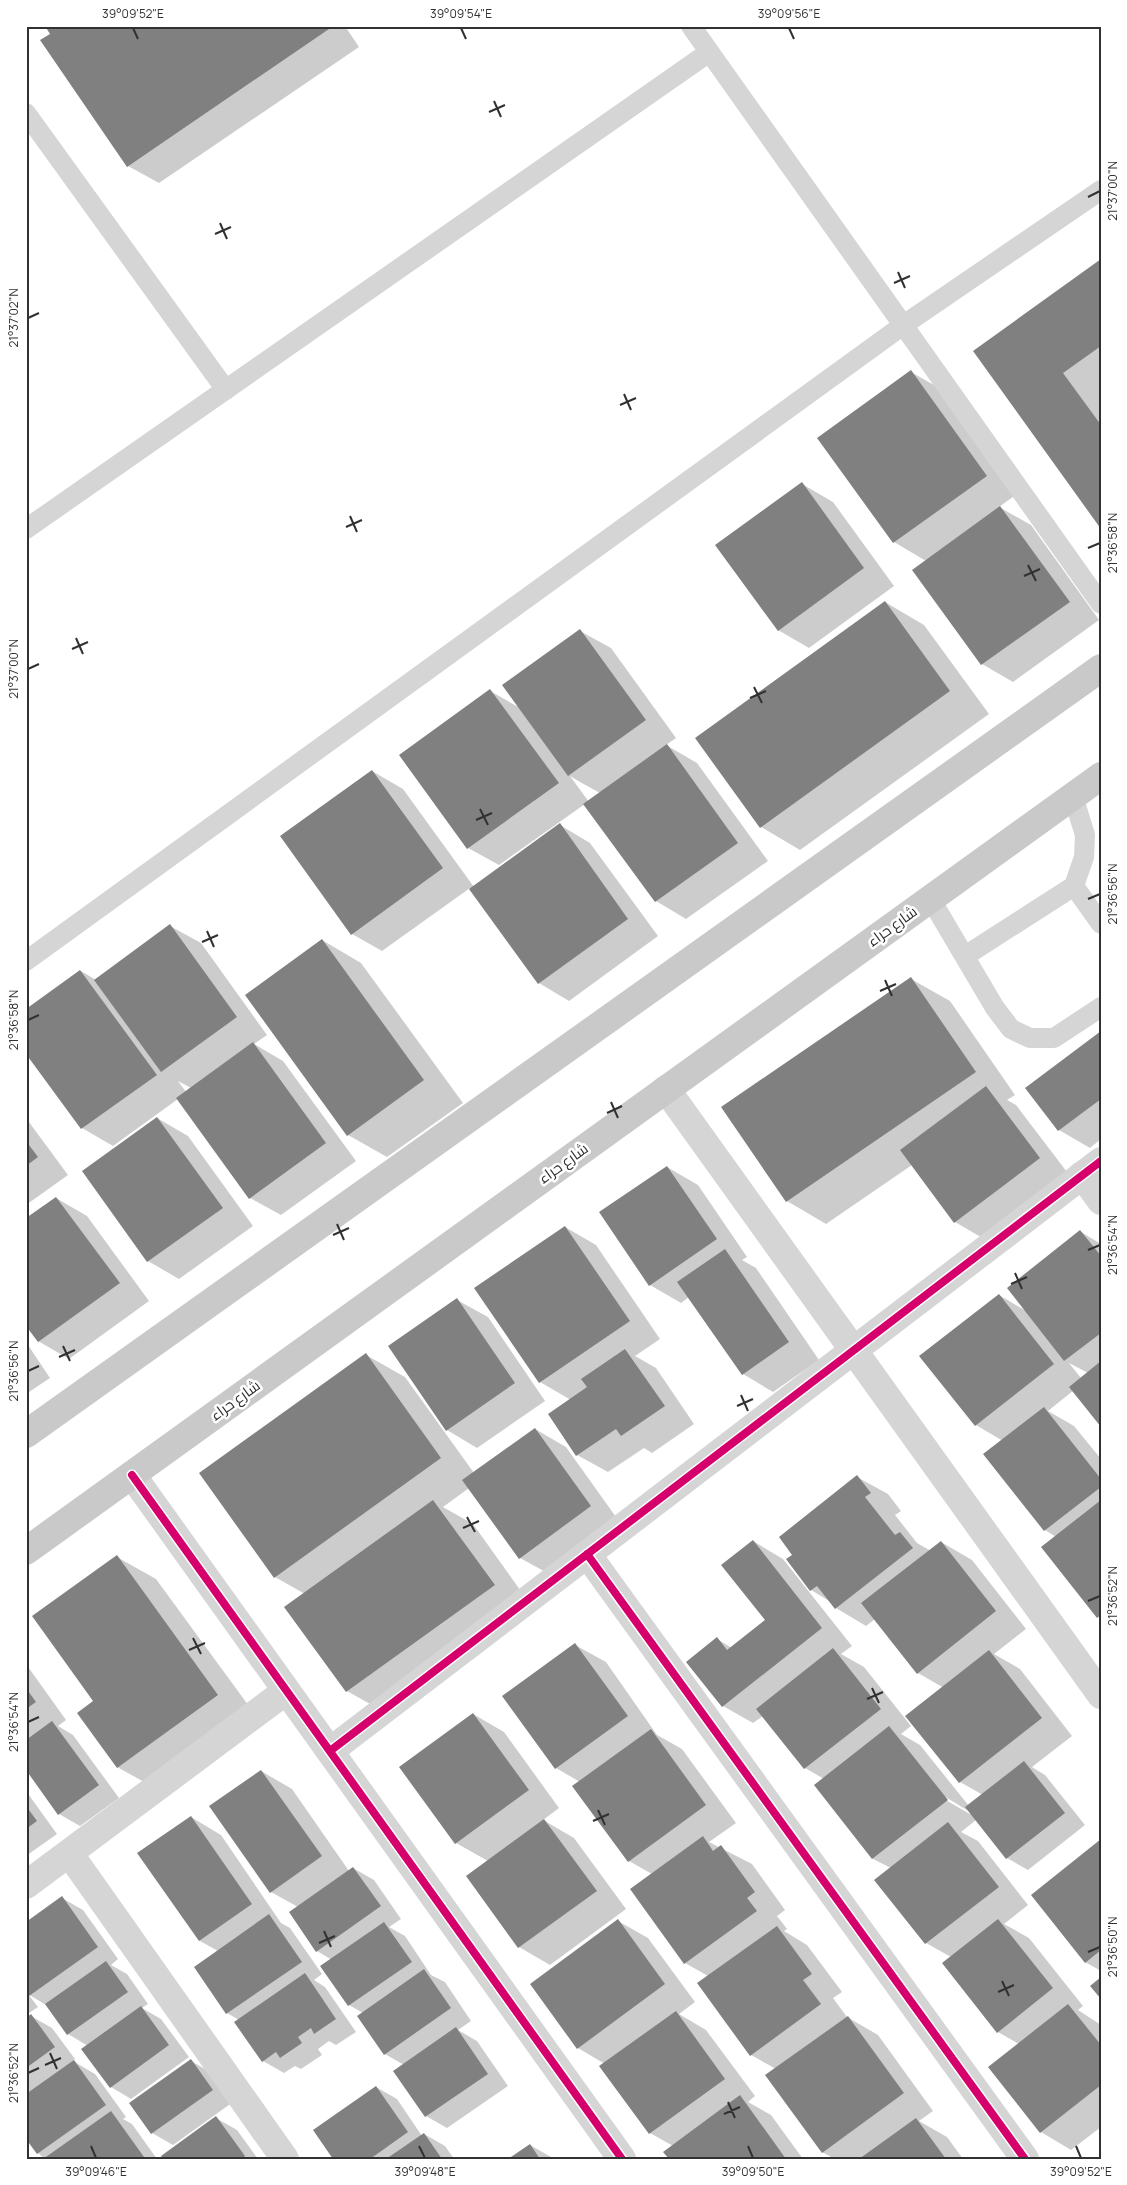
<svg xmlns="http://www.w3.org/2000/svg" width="1127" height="2185" font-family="Manrope,Cairo,sans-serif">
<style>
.shadow{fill:#0003;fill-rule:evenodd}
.building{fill:#808080}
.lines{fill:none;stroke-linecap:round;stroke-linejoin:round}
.service{stroke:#d5d5d5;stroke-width:20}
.minor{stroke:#d5d5d5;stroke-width:28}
.tertiary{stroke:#d5d5d5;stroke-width:28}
.primary{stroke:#c9c9c9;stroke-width:28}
.cycleway-casing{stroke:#fff;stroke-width:11}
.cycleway{stroke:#d6006c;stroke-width:8}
.ticks{fill:none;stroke:#313131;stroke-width:2}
.labels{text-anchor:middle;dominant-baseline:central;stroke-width:5;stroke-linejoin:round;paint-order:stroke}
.street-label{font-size:15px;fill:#313131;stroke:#fff}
.neatline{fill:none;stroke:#313131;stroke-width:2}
.ticks-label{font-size:12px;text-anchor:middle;fill:#313131}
</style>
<rect width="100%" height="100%" fill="#fff"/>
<path class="shadow" d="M47 26H345L359 47 159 183 128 166Z
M1101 260V527L974 351Z
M911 372 941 389 1017 494 999 507 1031 525 1099 620 1013 682 982 664 914 570 926 561 894 542 819 438Z
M802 484 833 502 894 586 809 648 778 630Z
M885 602 924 625 989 714 800 850 761 827 696 738Z
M580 631 611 648 676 738 666 745 697 763 768 861 686 919 656 901 585 804 499 865 468 848 490 691 520 708ZM570 776 580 782 600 793 589 802Z
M372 771 403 789 474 887 560 825 590 843 658 936 569 1001 539 983 470 888 382 951 352 934Z
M170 926 201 943 267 1035 254 1044 283 1061 356 1161 281 1215 250 1198 178 1099 113 1146 82 1128 26 1052 81 971 96 980ZM178 1081 191 1088 186 1092Z
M322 940 361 963 463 1103 387 1157 348 1135Z
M911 979 950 1001 1015 1095 1007 1100 1016 1105 1070 1176 986 1240 955 1222 912 1165 826 1224 787 1201Z
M1101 1033V1139L1090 1148 1059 1130Z
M26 1118 68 1175 26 1205Z
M157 1118 188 1136 253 1226 179 1279 148 1261 83 1172Z
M667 1167 698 1185 747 1257 742 1260 756 1268 819 1360 773 1392 743 1374 689 1297 681 1303 650 1285Z
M56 1198 87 1216 149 1301 69 1359 38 1341Z
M565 1227 596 1245 660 1339 635 1356 656 1368 694 1424 652 1453 644 1448 608 1472 577 1455 571 1400 540 1382Z
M1081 1232 1101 1244V1425L1074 1390 1048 1411 1074 1426 1101 1459V1619L1056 1537 1045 1530 985 1455 1003 1441 976 1425 921 1356 999 1295 1026 1311ZM1069 1363 1088 1373 1081 1378Z
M457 1300 488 1317 545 1401 477 1448 447 1430Z
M26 1342 50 1378 26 1394Z
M366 1355 405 1377 474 1473 535 1429 566 1447 621 1524 551 1575 520 1558 469 1488 443 1507 473 1524 533 1608 386 1713 347 1691 305 1594 275 1577Z
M857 1477 888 1494 901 1511 895 1515 917 1543 931 1551 941 1542 972 1560 1026 1629 994 1654 1020 1669 1072 1736 1032 1767 1045 1775 1085 1825 1028 1870 1007 1858 976 1820 961 1832 978 1841 1028 1905 1004 1924 1029 1938 1083 2006 1078 2010 1101 2025V2127L1071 2150 1041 2132 1019 2044 998 2032 951 1957 926 1943 876 1880 891 1868 873 1859 816 1785 824 1779 805 1768 763 1716 753 1723 723 1706 717 1639 732 1648 767 1620 753 1541 783 1559 852 1646 841 1654 864 1667 911 1726 901 1734 920 1745 969 1806 983 1795 960 1782 944 1688 918 1673 875 1619 866 1626 836 1608 831 1602 811 1590 787 1560 794 1555ZM944 1796 970 1812V1814L942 1798Z
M117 1557 156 1579 257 1717 157 1789 117 1767 94 1701Z
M575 1645 606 1662 657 1735 682 1749 736 1823 709 1842 752 1864 785 1910 777 1916 787 1929 784 1931 807 1945 842 1992 833 1998 847 2017 878 2035 933 2111 919 2121 947 2137 963 2159H835L822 2152 776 2069 751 2055 708 1976 685 1963 632 1889 652 1874 629 1861 580 1782 556 1768Z
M26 1664 66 1720 58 1726 73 1735 119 1798 80 1826 59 1814 26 1768Z
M473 1714 504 1732 559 1808 543 1820 574 1838 626 1909 550 1965 519 1947 467 1876 488 1861 456 1843Z
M261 1771 292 1789 349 1871 353 1868 374 1880 401 1919 389 1927 405 1936 431 1975 445 1982 471 2021 458 2030 477 2041 508 2086 447 2128 426 2116 395 2071 404 2065 385 2054 358 2016 363 2013 349 2005 322 1967 332 1960 317 1951 298 1907 271 1892Z
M26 1791 57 1834 26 1856Z
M191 1817 221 1835 281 1923 290 1928 322 1974 314 1980 325 1987 356 2032 336 2045 329 2041 318 2049 322 2055 301 2069 295 2066 284 2073 263 2061 239 2020 227 2013 195 1967 218 1951 200 1941Z
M1101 1841V1971L1085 1962Z
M62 1898 83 1910 118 1959 111 1965 127 1974 148 2004 142 2008 161 2019 189 2057 131 2099 111 2087 88 2046 68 2034 46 2005 28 1994 38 2007 26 2015V1923Z
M618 1921 648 1938 695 2002 679 2014 706 2030 755 2096 748 2102 771 2115 803 2159H670L673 2146 650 2133 605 2064 578 2048Z
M31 2016 52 2028 75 2059 73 2061 95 2074 126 2117 123 2119 132 2124 157 2159H45L38 2153 26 2137V2019Z
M191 2061 212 2073 233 2102 173 2145 152 2133Z
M376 2087 397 2099 422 2136 424 2134 445 2146 454 2159H335Z
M216 2118 237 2130 258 2159H164Z
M530 2145 551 2157 552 2159H510Z"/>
<path class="building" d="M45 26H328L329 29 127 167 40 40 50 34Z
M1101 259V346L1063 373 1101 425V529L973 351Z
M911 370 987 476 893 543 817 438Z
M802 482 864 568 778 631 715 545Z
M1000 506 1070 602 981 665 912 570Z
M885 601 950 691 760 828 695 738Z
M580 629 646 720 568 776 502 685Z
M490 689 559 783 467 849 399 755Z
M667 744 738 843 655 902 583 804Z
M372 770 443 868 351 935 280 836Z
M560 823 628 919 538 984 469 889Z
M170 924 237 1017 161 1072 94 980Z
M322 939 424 1080 347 1136 245 995Z
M80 970 157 1075 81 1129 26 1054V1009Z
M911 977 976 1072 786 1202 721 1107Z
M1101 1031V1099L1058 1131 1025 1088Z
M253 1042 326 1143 249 1199 176 1098Z
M986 1086 1040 1158 954 1223 900 1150Z
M157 1117 223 1208 147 1262 82 1171Z
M26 1141 38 1157 26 1166Z
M667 1166 717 1239 649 1286 599 1212Z
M56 1197 120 1283 38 1342 26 1326V1218Z
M565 1226 630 1321 539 1383 474 1288Z
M1080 1230 1101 1256V1333L1064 1361 1007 1288Z
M725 1249 789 1342 742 1375 677 1282Z
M999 1294 1054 1364 975 1426 919 1356Z
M457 1298 515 1383 446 1431 388 1346Z
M625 1349 665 1406 621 1436 616 1429 576 1456 548 1414 587 1387 581 1379Z
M366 1353 441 1458 274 1578 199 1473Z
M1101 1361V1427L1069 1387Z
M1044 1407 1101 1479V1487L1044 1531 983 1454Z
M535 1428 591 1506 519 1559 462 1480Z
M857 1475 871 1493 865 1497 895 1535 900 1532 913 1548 835 1609 817 1586 810 1591 786 1559 792 1555 779 1537Z
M433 1500 495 1585 346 1692 284 1607Z
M1101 1500V1615L1097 1618 1041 1547Z
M753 1540 822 1628 722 1707 686 1662 717 1637 727 1650 765 1620 721 1565Z
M941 1541 996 1611 917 1674 861 1603Z
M117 1555 218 1695 117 1768 77 1713 93 1701 32 1616Z
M575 1643 628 1716 555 1769 502 1696Z
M833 1648 881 1709 804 1769 756 1709Z
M989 1650 1042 1718 959 1783 905 1716Z
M26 1688 36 1702 26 1709Z
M473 1713 529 1790 455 1844 399 1767Z
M52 1721 99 1785 58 1815 26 1770V1740Z
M889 1726 948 1800 872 1859 814 1785Z
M651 1729 706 1805 628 1862 572 1786Z
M1024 1761 1065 1813 1006 1859 965 1807Z
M261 1770 322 1856 270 1893 209 1806Z
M26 1806 37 1821 26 1829Z
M191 1816 252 1904 199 1941 137 1853Z
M544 1819 597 1891 518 1948 466 1876Z
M948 1822 999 1887 925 1944 874 1880Z
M703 1836 713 1851 721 1845 755 1892 747 1898 757 1911 684 1964 630 1889Z
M1101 1839V1950L1085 1963 1031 1895Z
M353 1867 381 1906 316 1952 289 1912Z
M62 1896 98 1947 29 1996 26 1992V1922Z
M269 1914 302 1962 226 2014 194 1967Z
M618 1919 665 1984 577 2049 530 1984Z
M998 1919 1053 1988 997 2033 942 1963Z
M384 1922 412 1962 348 2006 320 1966Z
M777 1926 812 1974 803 1980 821 2004 750 2056 697 1983Z
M106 1961 128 1992 67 2035 45 2004Z
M424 1969 451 2008 384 2055 357 2016Z
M305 1973 336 2019 314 2034 311 2028 298 2037 302 2043 280 2058 276 2052 262 2062 234 2022Z
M1101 1977V1999L1090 1986Z
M1068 2004 1101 2045V2085L1040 2133 988 2067Z
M141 2006 169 2045 110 2088 81 2049Z
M676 2011 725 2079 649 2134 599 2066Z
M31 2014 55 2047 26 2068V2018Z
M848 2016 904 2093 822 2153 765 2075Z
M456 2027 488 2074 425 2117 393 2071Z
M191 2059 213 2090 151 2134 129 2103Z
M74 2060 106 2105 37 2154 26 2139V2094Z
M376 2086 408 2132 370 2159H333L313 2130Z
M740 2095 786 2159H669L663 2152Z
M111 2111 144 2157 141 2159H43Z
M216 2116 245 2156 242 2159H163L161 2156Z
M916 2118 946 2159H859Z
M424 2133 442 2159H386Z
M530 2144 540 2159H508Z"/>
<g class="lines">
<path class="service" d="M691 26 1101 604
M26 113 226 390
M26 529 708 53
M1074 886 1101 924
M930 898 995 1008 1011 1029 1030 1038H1054L1101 1007
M965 956 1074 886 1084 857 1085 835 1073 796
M26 961 902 326 1101 190"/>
<path class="minor" d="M666 1089 1101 1695
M1082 1175 1101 1201
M132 1475 622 2159
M587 1554 1025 2159
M69 1853 285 2159
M26 1885 286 1691"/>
<path class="tertiary" d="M330 1751 1101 1161"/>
<path class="primary" d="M26 1434 1101 668
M26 1551 1101 776"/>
<g class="cycleway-casing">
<path id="cycleway" d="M132 1475 622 2159
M587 1554 1025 2159
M330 1751 1101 1161"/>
</g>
<use href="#cycleway" class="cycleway"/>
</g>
<path class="ticks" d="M133 28 138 39M461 28 466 39M789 28 794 39M494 101 501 117M489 112 505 105M1088 197 1100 191M220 223 227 239M215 234 231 227M898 272 905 288M894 283 910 276M28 318 39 313M624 394 631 410M620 405 636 398M350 516 357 532M346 527 362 520M1088 548 1100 543M1028 565 1036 581M1024 576 1040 569M76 638 83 654M72 649 88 642M28 669 39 664M754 687 762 703M750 698 766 691M480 809 488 825M476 820 492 813M1088 899 1100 894M207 931 214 947M202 942 218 935M885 980 892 996M880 991 896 984M28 1020 39 1015M611 1102 618 1118M607 1113 622 1106M337 1224 344 1240M333 1235 349 1228M1088 1250 1100 1245M1015 1273 1022 1289M1011 1284 1027 1277M63 1346 70 1361M59 1357 75 1350M28 1371 39 1366M741 1395 748 1411M737 1406 753 1399M467 1517 475 1532M463 1528 479 1521M1088 1601 1100 1596M193 1638 201 1654M189 1650 205 1643M872 1688 879 1703M867 1699 883 1692M28 1722 39 1717M598 1810 605 1825M593 1821 609 1814M324 1931 331 1947M319 1943 335 1936M1088 1952 1100 1947M1002 1981 1009 1996M998 1992 1014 1985M50 2053 57 2069M45 2065 61 2058M28 2073 39 2068M728 2102 735 2118M724 2114 740 2107M91 2146 96 2158M419 2146 425 2158M748 2146 753 2158M1076 2146 1081 2158"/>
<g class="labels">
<g class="street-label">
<text transform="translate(892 926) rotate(-36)">شارع حراء</text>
<text transform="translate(563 1163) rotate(-36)">شارع حراء</text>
<text transform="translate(235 1400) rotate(-36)">شارع حراء</text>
</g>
</g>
<rect width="1127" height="2185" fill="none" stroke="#ffffff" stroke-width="55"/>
<rect x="28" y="28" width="1072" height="2130" class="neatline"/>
<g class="ticks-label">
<text x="133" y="18">39°09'52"E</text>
<text x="461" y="18">39°09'54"E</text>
<text x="789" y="18">39°09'56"E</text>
<text transform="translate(1113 191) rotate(-90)" y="4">21°37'00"N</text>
<text transform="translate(14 318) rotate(-90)" y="4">21°37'02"N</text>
<text transform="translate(1113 543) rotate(-90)" y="4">21°36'58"N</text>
<text transform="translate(14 669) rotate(-90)" y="4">21°37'00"N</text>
<text transform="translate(1113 894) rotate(-90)" y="4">21°36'56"N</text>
<text transform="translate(14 1020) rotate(-90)" y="4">21°36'58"N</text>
<text transform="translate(1113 1245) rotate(-90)" y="4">21°36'54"N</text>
<text transform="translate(14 1371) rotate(-90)" y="4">21°36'56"N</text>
<text transform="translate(1113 1596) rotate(-90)" y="4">21°36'52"N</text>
<text transform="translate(14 1722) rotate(-90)" y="4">21°36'54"N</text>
<text transform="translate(1113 1947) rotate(-90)" y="4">21°36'50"N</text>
<text transform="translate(14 2073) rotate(-90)" y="4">21°36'52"N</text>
<text x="96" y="2176">39°09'46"E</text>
<text x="425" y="2176">39°09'48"E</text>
<text x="753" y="2176">39°09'50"E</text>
<text x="1081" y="2176">39°09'52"E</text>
</g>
</svg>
